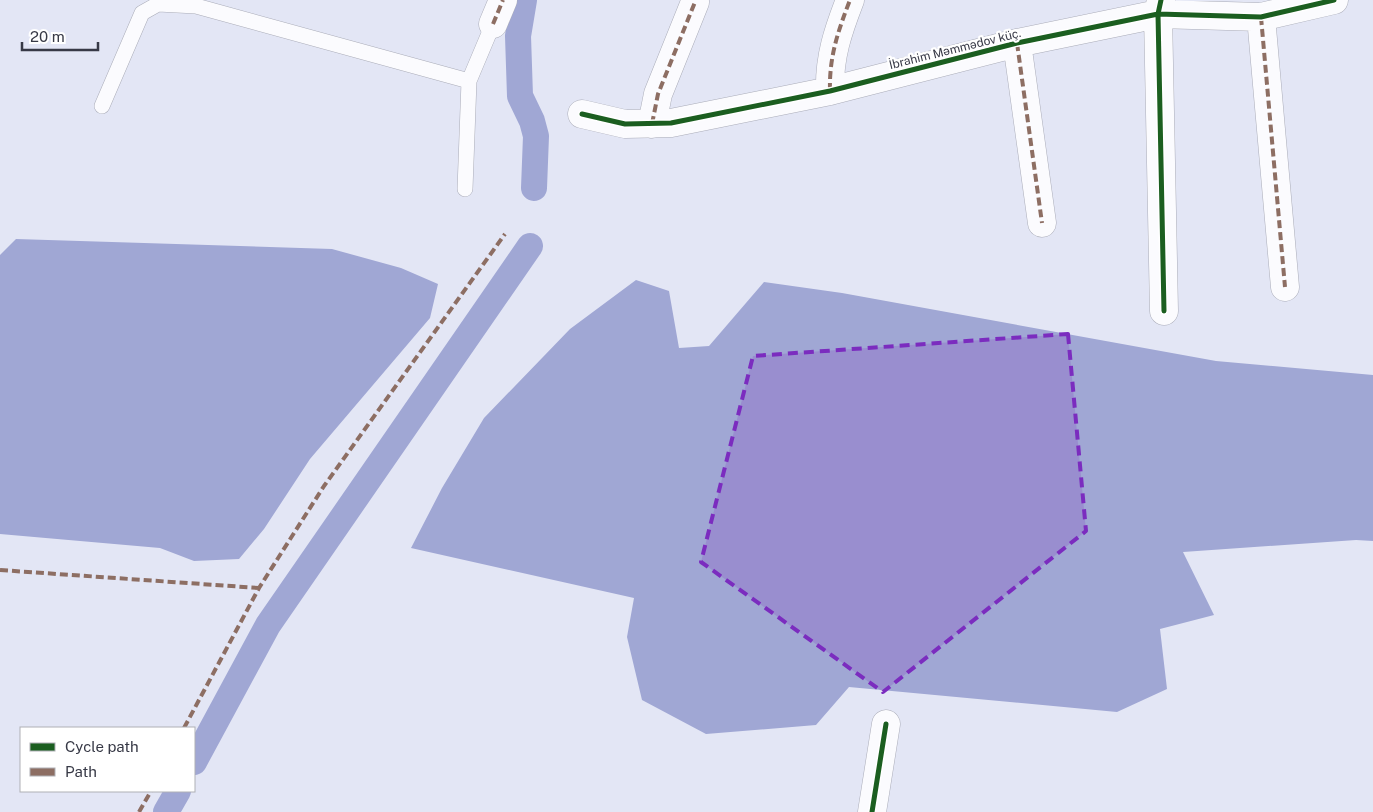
<svg xmlns="http://www.w3.org/2000/svg" width="1373" height="812" font-family="'Public Sans',sans-serif">
<style>
.water{fill:#a0a7d4}
.lines{fill:none;stroke-linecap:round;stroke-linejoin:round}
.canal{stroke:#a0a7d4;stroke-width:26}
.service-casing{stroke:#aaacb8;stroke-width:16}
.minor-casing{stroke:#aaacb8;stroke-width:29}
.service{stroke:#fbfbfe;stroke-width:15}
.minor{stroke:#fbfbfe;stroke-width:28}
.quiet{stroke:#8d6e63;stroke-width:4;stroke-dasharray:8 4;stroke-linecap:butt}
.cycleway-casing{stroke:#fff;stroke-width:8}
.cycleway{stroke:#1b5e20;stroke-width:5}
.marked{fill:#7b2cbf;fill-opacity:0.2;stroke:#7b2cbf;stroke-width:4;stroke-dasharray:10 6;stroke-linejoin:round}
.labels{text-anchor:middle;dominant-baseline:central;stroke-width:4.5;stroke-linejoin:round;paint-order:stroke}
.street-label{font-size:12px;fill:#373946;stroke:#fff}
</style>
<rect width="100%" height="100%" fill="#e3e6f5"/>
<path class="water" d="M16 239 332 249 401 268 438 284 430 318 310 459 264 529 239 559 194 561 160 548 0 534V255Z
M636 280 669 291 679 348 709 346 764 282 842 293 1216 361 1373 375V541L1356 540 1183 552 1214 615 1160 629 1167 689 1117 712 849 687 816 725 706 734 642 700 627 637 634 598 411 548 442 488 484 418 570 329Z"/>
<g class="lines">
<path class="canal" d="M524 0 518 36 520 96 532 121 536 136 534 188
M194 762 268 625 530 246
M166 812 178 791"/>
<g class="service-casing">
<path id="service" d="M102 106 142 13 158 4 196 6 469 81 493 24
M465 189 469 81"/>
</g>
<g class="minor-casing">
<path id="minor" d="M1161 0 1158 14 1164 311
M1261 17 1285 287
M493 24 503 0
M1017 43 1042 223
M830 91C829 57 838 31 850 0
M582 114 625 124 671 123 830 91 1017 43 1158 14 1261 17 1334 0
M652 124 658 94 695 2
M872 812 886 724"/>
</g>
<use href="#service" class="service"/>
<use href="#minor" class="minor"/>
<path class="quiet" d="M1261 17 1285 287
M493 24 503 0
M1017 43 1042 223
M830 91C829 57 838 31 850 0
M652 124 658 94 695 2
M0 570 259 588
M184 728 259 588 324 486 505 234
M139 812 151 791"/>
<g class="cycleway-casing">
<path id="cycleway" d="M1161 0 1158 14 1164 311
M582 114 625 124 671 123 830 91 1017 43 1158 14 1261 17 1334 0
M872 812 886 724"/>
</g>
<use href="#cycleway" class="cycleway"/>
</g>
<path class="marked" d="M1068 334 1086 531 883 692 701 562 753 356Z"/>
<g class="labels">
<g class="street-label">
<text transform="translate(955 49) rotate(-14)">İbrahim Məmmədov küç.</text>
</g>
</g>
<rect x="20" y="727" width="175" height="65" fill="#ffffff" stroke="#afb0b5"/>
<rect x="30" y="743" width="25" height="8" fill="#1b5e20" stroke="#afb0b5"/>
<text x="65" y="752" font-size="15" fill="#373946">Cycle path</text>
<rect x="30" y="768" width="25" height="8" fill="#8d6e63" stroke="#afb0b5"/>
<text x="65" y="777" font-size="15" fill="#373946">Path</text>
<path d="M22 42v8h76v-8" fill="none" stroke="#373946" stroke-width="2.5"/>
<text x="30" y="42" font-size="15" fill="#373946" stroke="#ffffff" stroke-width="4" paint-order="stroke">20 m</text>
</svg>
